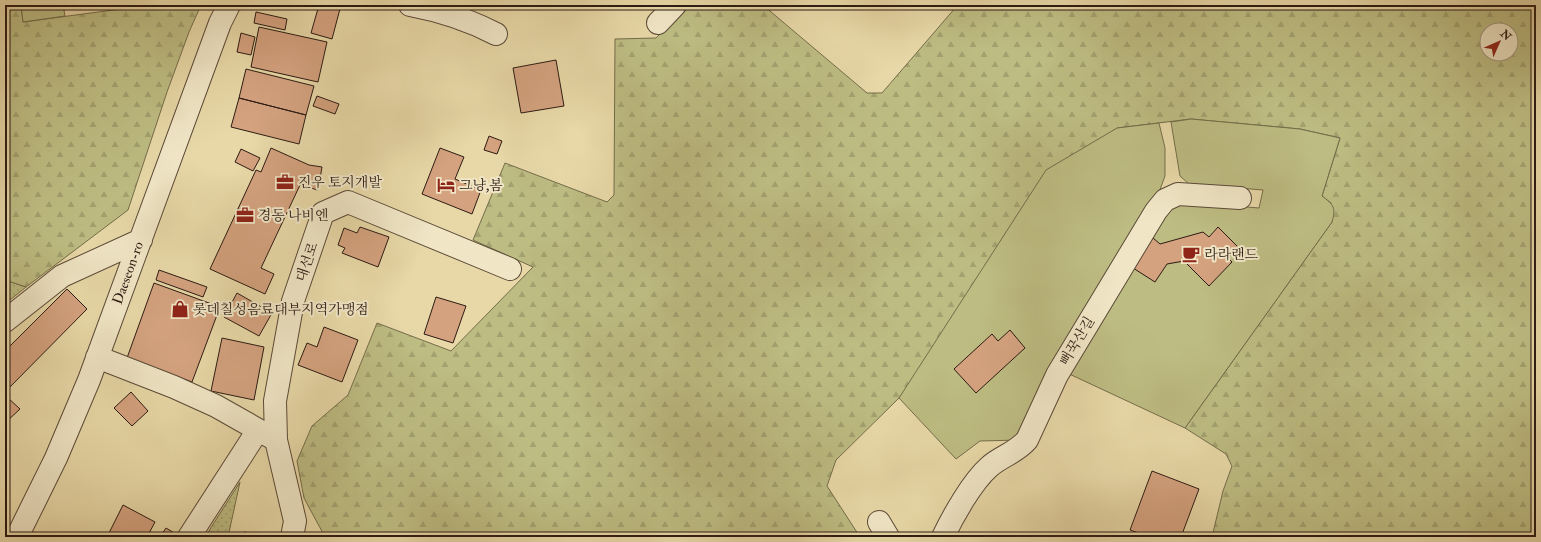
<svg xmlns="http://www.w3.org/2000/svg" width="1541" height="542" font-family="'IM FELL Double Pica','Noto Serif KR',serif">
<style>
.grass{fill:url(#grass-dots);stroke:#746c4a}
.forest{fill:url(#forest-firs);stroke:#746c4a;fill-rule:evenodd}
.green{fill:#bdbc82;stroke:#746c4a}
.building{fill:#d4a27f;stroke:#2c1b13}
.lines{fill:none;stroke-linecap:round;stroke-linejoin:round}
.minor-casing{stroke:#5b4a38;stroke-width:24}
.minor{stroke:#f0e6c6;stroke-width:22}
.labels{text-anchor:middle;dominant-baseline:central;stroke-width:4;stroke-linejoin:round;paint-order:stroke}
.poi-label{font-size:14px;fill:#2c1b13;stroke:#f0e6c6;text-anchor:start}
.street-label{font-size:14px;fill:#2c1b13;stroke:#f0e6c6}
</style>
<defs>
<pattern id="grass-dots" width="8" height="8" patternUnits="userSpaceOnUse"><rect width="8" height="8" fill="#bdbc82"/><path d="M2 2h.1M6 6h.1" fill="none" stroke="#a3a16f" stroke-width="1.8" stroke-linecap="round"/></pattern>
<pattern id="forest-firs" width="22" height="20" patternUnits="userSpaceOnUse"><rect width="22" height="20" fill="#bdbc82"/><path d="M5 1l3.5 6h-7zM16 11l3.5 6h-7z" fill="#a3a16f"/></pattern>
</defs>
<rect width="100%" height="100%" fill="#e8d8a7"/>
<filter id="stains"><feTurbulence type="fractalNoise" baseFrequency=".005" numOctaves="4"/><feColorMatrix values="0 0 0 0 .2 0 0 0 0 .09 0 0 0 0 .02 0 0 0 .5 -.17"/></filter>
<radialGradient id="worn" r=".72"><stop offset=".6" stop-color="#630" stop-opacity="0"/><stop offset="1" stop-color="#630" stop-opacity=".3"/></radialGradient>
<path class="grass" d="M5 280 26 287 5 304Z
M240 482 228 537H205Z"/>
<path class="forest" d="M5 5H21L23 22 151 5H201L189 32 167 92 128 210 26 287 5 280Z
M688 5H760L764 6 867 93H882L956 7 954 5H1536V537H1212L1223 491 1232 466 1226 454 1185 428 1332 222 1331 203 1322 196 1340 138 1300 129 1191 119 1117 128 899 398 836 460 827 486 860 537H325L304 498 297 461 312 426 348 395 377 323 451 351 533 267 473 240 505 163 607 202 614 195 615 39 656 38ZM1487 30H1511V54H1487Z"/>
<path class="green" d="M21 5H63L65 16 23 22Z
M1191 119 1300 129 1340 138 1322 196C1334 205 1336 208 1332 222L1185 428 1065 372 1168 210 1178 204 1191 202 1259 208 1263 190 1189 184 1180 176 1171 122Z
M1159 123 1165 148V176L1158 195 1020 440 980 441 956 459 899 398 1046 170 1117 128Z"/>
<path class="building" d="M319 5H341L332 39 311 33Z
M256 12 287 19 285 30 254 23Z
M259 27 327 42 318 82 251 67Z
M241 33 255 37 251 55 237 52Z
M556 60 564 106 521 113 513 68Z
M246 69 314 86 306 115 239 98Z
M317 96 339 104 335 114 313 106Z
M239 98 306 115 299 144 231 127Z
M489 136 502 141 497 154 484 150Z
M271 148 309 165 322 167 318 190 300 185 261 268 274 274 265 294 210 269 256 170 261 172Z
M440 148 464 157 455 179 481 190 472 214 422 194Z
M241 149 260 158 253 171 235 162Z
M360 227 389 237 378 267 342 253 345 248 338 245 344 228 357 233Z
M1218 227 1238 247 1228 258 1232 262 1209 286 1184 261 1167 264 1155 282 1133 268 1153 238 1160 244 1203 232 1209 237Z
M159 270 207 287 203 297 156 280Z
M154 283 220 307 192 382 127 358Z
M67 289 87 309 5 392V351Z
M237 293 272 313 259 336 224 317Z
M436 297 466 306 453 343 424 334Z
M324 327 358 340 342 382 298 365 307 343 317 347Z
M1010 330 1025 348 976 393 954 369 992 334 998 341Z
M222 338 264 347 254 400 211 391Z
M131 392 148 411 132 426 114 408Z
M7 397 20 409 5 423V399Z
M1152 471 1199 489 1181 537H1150L1130 530Z
M123 505 155 522 147 537H107Z
M166 528 176 534 174 537H160Z
M244 532 274 537H243Z"/>
<g class="lines">
<g class="minor-casing">
<path id="minor" d="M410 5C442 11 467 19 496 34
M658 23 675 5
M5 321 62 276 141 240
M97 357 174 387 216 406 276 440 295 521 292 537
M276 440 275 401 293 301 323 213 348 202 510 269
M879 522 888 537
M17 537 56 458 89 380 220 23 229 5
M189 537 258 430
M943 537C953 516 972 482 989 467 1001 456 1016 453 1027 440L1057 375 1156 211 1165 200 1178 194 1240 198"/>
</g>
<use href="#minor" class="minor"/>
</g>
<defs>
<g id="office-bare" transform="scale(1.38)"><path d="M-6-3h4V-5.5h4V-3h4V5H-6ZM-1-4.5V-3h2v-1.5ZM-6 0V1H6V0Z" fill="#8f2418" stroke="#f0e6c6" stroke-width="2.5" paint-order="stroke"/></g>
<g id="hotel-bare" transform="scale(1.38)"><path d="M-6-4.5h1.5V1H6V5H4.5V3h-9V5H-6ZM-4 0a1.8 1.8 0 1 1 3.6 0ZM.5 0V-2.5h3Q6-2.5 6 0Z" fill="#8f2418" stroke="#f0e6c6" stroke-width="2.5" paint-order="stroke"/></g>
<g id="cafe-bare" transform="scale(1.38)"><path d="M-5.5-4.5H6V0H3Q3 3.5 0 3.5H-2.5Q-5.5 3.5-5.5 0ZM3-3.2v2h1.7v-2ZM-6 4.5H4V6H-6Z" fill="#8f2418" stroke="#f0e6c6" stroke-width="2.5" paint-order="stroke"/></g>
<g id="shop-bare" transform="scale(1.38)"><path d="M-5-2.5h2.3a2.7 3.5 0 0 1 5.4 0H5L5.5 6h-11ZM-1.5-2.5h3a1.5 2.3 0 0 0-3 0Z" fill="#8f2418" stroke="#f0e6c6" stroke-width="2.5" paint-order="stroke"/></g>
</defs>
<g fill-rule="evenodd">
<use href="#office-bare" x="285" y="182"/>
<use href="#hotel-bare" x="446" y="185"/>
<use href="#office-bare" x="245" y="215"/>
<use href="#cafe-bare" x="1191" y="254"/>
<use href="#shop-bare" x="180" y="309"/>
</g>
<g class="labels">
<g class="poi-label">
<text x="298" y="182">진우 토지개발</text>
<text x="459" y="185">그냥,봄</text>
<text x="258" y="215">경동 나비엔</text>
<text x="1204" y="254">라라랜드</text>
<text x="193" y="309">롯데칠성음료대부지역가맹점</text>
</g>
<g class="street-label">
<text transform="translate(307 262) rotate(-71)">대선로</text>
<text transform="translate(128 273) rotate(-70)">Daeseon-ro</text>
<text transform="translate(1077 341) rotate(-59)">뻐꾹산길</text>
</g>
</g>
<rect width="1541" height="542" fill="none" stroke="#e8d8a7" stroke-width="20"/>
<rect x="6" y="6" width="1529" height="530" fill="none" stroke="#2c1b13" stroke-width="2"/>
<rect x="10" y="10" width="1521" height="522" fill="none" stroke="#2c1b13"/>
<g transform="translate(1499 42) rotate(45)"><circle r="19" fill="#f0e6c6" stroke="#a2957e"/>
<path d="M0-3L7 15L0 10L-7 15Z" fill="#8f2418"/>
<text y="-6" font-size="11" font-weight="bold" text-anchor="middle" fill="#2c1b13">N</text>
</g>
<rect width="100%" height="100%" filter="url(#stains)"/>
<rect width="100%" height="100%" fill="url(#worn)"/>
</svg>
